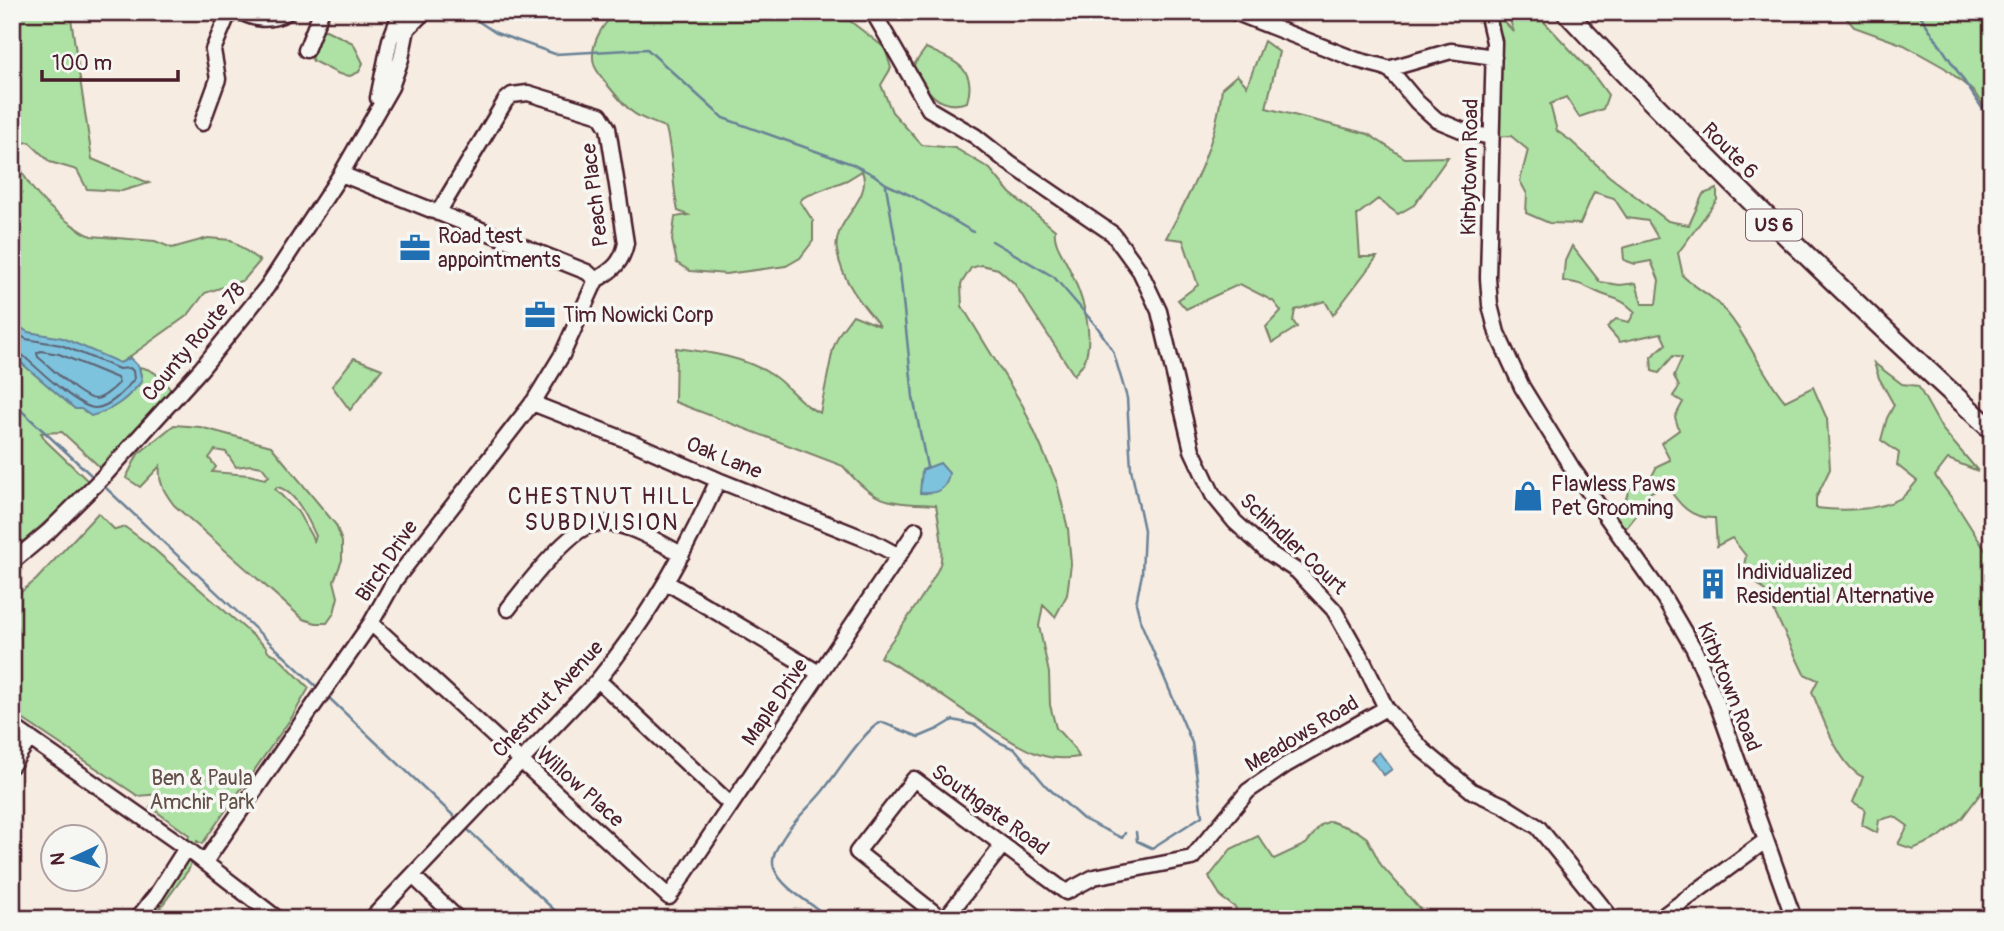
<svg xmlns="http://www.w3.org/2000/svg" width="2004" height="931" font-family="Pangolin,sans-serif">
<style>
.green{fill:#ade2a4;stroke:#7c8068;stroke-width:2;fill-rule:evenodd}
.water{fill:#7dc3dd;stroke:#698196;stroke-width:2}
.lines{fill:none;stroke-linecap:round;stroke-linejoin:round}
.shore{stroke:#5e6172;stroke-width:2}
.stream{stroke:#698196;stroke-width:2.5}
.minor-casing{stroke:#4a1f2b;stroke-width:19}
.major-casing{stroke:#4a1f2b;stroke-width:23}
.minor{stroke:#f6f6f2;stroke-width:14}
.major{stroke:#f6f6f2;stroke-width:18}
.labels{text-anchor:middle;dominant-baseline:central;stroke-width:7;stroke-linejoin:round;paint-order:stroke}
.shield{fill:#f6f6f2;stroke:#7e6067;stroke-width:2}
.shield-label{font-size:19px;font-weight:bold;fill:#4a1f2b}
.street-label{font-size:21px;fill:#4a1f2b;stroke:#f6f6f2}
.poi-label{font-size:21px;fill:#4a1f2b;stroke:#f6f6f2;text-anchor:start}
.park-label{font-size:21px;fill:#635049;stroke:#f6f6f2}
.neighbourhood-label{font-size:23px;letter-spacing:2px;fill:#4a1f2b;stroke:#f6f6f2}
</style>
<rect width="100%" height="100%" fill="#f6ece2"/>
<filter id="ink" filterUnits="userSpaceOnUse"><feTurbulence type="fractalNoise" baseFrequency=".0143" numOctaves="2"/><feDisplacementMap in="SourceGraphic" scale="14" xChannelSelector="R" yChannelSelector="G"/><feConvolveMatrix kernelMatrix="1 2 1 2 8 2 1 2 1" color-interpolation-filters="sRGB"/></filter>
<g filter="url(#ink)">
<path class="green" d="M12 12H70L92 159 149 183 122 191 87 189 77 170 50 162 29 142 13 144C19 176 37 199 64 219 73 225 81 232 91 236L155 241 172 248 208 238 231 240 260 261 244 280 205 293 188 315 115 367 142 381 139 367C154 369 164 379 171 391L102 469 62 432 41 433 46 441 88 481 70 501 12 551Z
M619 12H756L850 21 885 48 891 68 881 85 892 112 922 145 955 148 990 169 1010 193 1055 230C1053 243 1063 255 1068 266 1081 292 1096 333 1084 362 1082 367 1077 371 1074 375L1014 283 998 269 981 265 971 268 961 284 962 306 1023 406 1057 483 1068 529 1071 564 1067 595 1055 617 1043 605 1039 626 1049 673 1050 705 1056 728 1075 749 1079 757C1066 759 1054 759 1041 755 1026 751 1012 741 998 733 958 709 922 679 880 657 892 640 940 576 941 560 943 541 939 523 936 505 887 502 876 505 843 466L675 402 676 348C708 352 745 357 772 375 789 386 802 406 820 413L833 349 839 334 853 315 880 326C861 303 842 281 837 251 831 221 874 200 862 171L847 180 804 197 800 201 813 221V241L800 258 786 266 726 274 690 271 677 263 672 240 675 217 688 215 678 211C672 183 673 155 666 128 656 123 640 119 631 111 623 104 596 73 594 64 589 45 603 21 619 12Z
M1507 12H1535L1592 73 1608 95 1603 109 1579 117 1566 97 1550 104 1557 131 1571 141 1609 176 1668 221 1689 225 1703 194 1717 189V200L1678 253 1683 276C1693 286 1707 293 1717 302 1745 329 1760 372 1785 401L1813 387 1827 419 1830 469 1816 498V508C1842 511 1878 511 1901 498 1907 494 1913 486 1917 481L1897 465 1899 453 1881 440 1887 418 1894 405 1879 378 1874 363 1902 384 1918 386 1942 429 1978 471 1948 459 1935 476 1954 501 1992 561V649L1987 656 1992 663V778L1962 818 1938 838 1913 849 1898 844 1908 826 1894 816 1879 820 1877 833 1862 825 1865 809 1853 802 1863 777C1839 767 1822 715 1812 692L1818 680 1804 674 1764 590 1743 570 1746 556 1732 538 1717 546 1715 518C1690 519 1679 504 1666 485L1651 492 1639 512 1623 532 1610 515 1625 502 1629 489 1650 480 1657 466 1670 460 1661 443 1679 430 1675 417 1683 402 1673 396 1679 387 1674 376 1682 358 1673 356 1659 373 1652 371 1651 357 1666 344 1661 333 1620 342 1607 327 1616 319 1629 322 1635 312C1618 295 1612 300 1595 291 1581 284 1578 283 1563 281L1565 261 1572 246 1600 282 1620 285 1636 283 1642 304H1656L1659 280 1651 261 1635 264 1624 260 1623 248 1658 238 1648 221 1627 218 1614 198 1594 192 1580 224 1549 223 1526 213 1527 194 1520 181 1528 150 1511 136 1493 137 1489 31 1496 13 1514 32Z
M1841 12H1992V119L1974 92 1945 68 1904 45 1854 27Z
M326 30 353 43 363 63 359 72 350 76 339 74 313 61 305 47 316 31Z
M1264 41 1279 52 1266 108 1368 134 1405 158 1448 157 1414 205 1398 214 1378 199 1357 215 1360 257H1377L1333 315 1325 301 1295 310 1293 321 1297 327 1272 343 1266 327 1281 311 1273 301 1240 284 1186 309 1178 300 1198 285 1183 240 1166 238C1192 191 1217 142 1222 88L1237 75 1247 86Z
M926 48C953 61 978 67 967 102 939 112 924 89 913 66Z
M354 358 382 369 350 410 332 386Z
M174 425 200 427 271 446 336 525 342 542V560L334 581 338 597 334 613 327 623H316L303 619 174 505C164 492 158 482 160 466L140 487 126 478 138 454ZM215 450 226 452 236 467 251 465 262 467 269 476 265 479 249 475 212 472 216 467 209 458ZM277 487C295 490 309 521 316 536L314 541 298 512 275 489Z
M98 513 115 530 125 527 148 544 266 647 268 652 276 655 309 688 292 717 202 844 197 841 189 869 152 919H143L181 866 189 835 150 807 160 794 138 796 12 712V599L36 580Z
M1330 821 1357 831 1367 838 1381 865 1420 909 1425 919H1232L1236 908 1222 898 1209 877 1231 849 1258 836 1274 859 1306 844 1321 825Z"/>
<path class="water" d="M12 322 28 332 63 338 120 363 130 358 139 367 142 381C127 399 114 410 91 416L81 409H75L12 355Z
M940 463 949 473C947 491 936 494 920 493L922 470Z
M1379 752 1392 769 1384 775 1371 759Z"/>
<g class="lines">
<path class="shore" d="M12 330 26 339 61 345 119 369 130 368 133 371 134 379C126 390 109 408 95 408 78 408 34 365 19 352L12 351
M41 351 59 354 117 378 119 383C114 388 104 398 96 399 81 399 51 367 38 357L37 353Z"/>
<path class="stream" d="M1918 12 1992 123
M478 21 496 33 555 54 647 49 723 118 852 164 874 175 886 184 914 197 973 232
M886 186 899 262 913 397 927 467
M992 241 1054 277 1098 328 1113 351 1127 398 1131 469 1144 530 1142 574 1136 603 1141 623 1192 743 1202 816 1152 848 1137 841 1136 832
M12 402 91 475
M106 488 319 689
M327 696 459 821
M466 828 564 919
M830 919C813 903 783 891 774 868 770 857 778 846 783 838 793 820 809 808 822 792 834 777 865 729 881 722L919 737 938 729 953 720 976 725 997 741 1016 750 1046 786 1083 819 1122 838 1125 833"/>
<g class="minor-casing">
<path id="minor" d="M241 12C258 21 272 21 288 12
M873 12 929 109 975 136 1009 163 1113 234 1140 271 1159 311 1192 450 1213 495 1235 522 1268 552 1297 571 1334 610 1364 663 1386 708 1423 750 1472 791 1503 805 1538 827 1612 919
M1234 12 1357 60 1384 67 1391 71 1417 102 1437 120 1466 132 1491 137
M1487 12 1494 42 1488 278 1490 305 1497 333 1522 387 1572 468 1664 598 1694 649 1717 703 1794 919
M306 50 321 12
M1388 69 1451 51 1494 57
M378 98 390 40 401 12
M202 123 218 79 213 50 229 12
M341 174 587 272 596 280
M438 213 506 100 512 95 528 93 600 115 608 128 626 243C622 263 613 270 596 280
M532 403 634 443 718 480 873 542 899 556
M12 562 48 532 103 477 201 369 267 287 341 174 391 87 401 59 407 29 424 12
M666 582 819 673
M508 609C524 588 567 532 591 525 602 522 618 524 629 528 647 534 665 546 682 554
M371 623 669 897 916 530
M598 680 731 805
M12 726 186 848 278 919
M12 765 30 738
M205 862 371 623 395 580 534 401 562 355 596 280
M413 876 458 919
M137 919 156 895 186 848
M371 919 598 680C647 620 686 552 718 480
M942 919 857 852 914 779 1066 892 1094 877 1192 858 1248 791 1286 765 1386 708
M945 919 1003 845
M1659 919 1765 841"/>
</g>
<g class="major-casing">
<path id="major" d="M1566 12C1702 157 1845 295 1992 430"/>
</g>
<use href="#minor" class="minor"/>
<use href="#major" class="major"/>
</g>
</g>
<defs>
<g id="office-bare" transform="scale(2.415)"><path d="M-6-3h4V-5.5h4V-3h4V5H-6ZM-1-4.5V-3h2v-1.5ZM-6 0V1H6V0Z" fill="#1f6fb2" stroke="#f6f6f2" stroke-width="2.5" paint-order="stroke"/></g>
<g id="shop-bare" transform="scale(2.415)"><path d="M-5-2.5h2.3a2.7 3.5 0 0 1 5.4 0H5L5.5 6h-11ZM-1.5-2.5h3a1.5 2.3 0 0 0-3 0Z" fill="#1f6fb2" stroke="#f6f6f2" stroke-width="2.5" paint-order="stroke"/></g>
<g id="building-bare" transform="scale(2.415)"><path d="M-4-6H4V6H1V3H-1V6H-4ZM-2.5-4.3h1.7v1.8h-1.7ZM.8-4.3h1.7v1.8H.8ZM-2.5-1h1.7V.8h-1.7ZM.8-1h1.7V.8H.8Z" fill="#1f6fb2" stroke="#f6f6f2" stroke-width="2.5" paint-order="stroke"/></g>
</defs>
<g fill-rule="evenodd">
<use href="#office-bare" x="415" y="248"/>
<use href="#office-bare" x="540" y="315"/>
<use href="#shop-bare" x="1528" y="496"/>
<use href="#building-bare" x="1713" y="584"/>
</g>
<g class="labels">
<rect class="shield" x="1746" y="209.5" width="56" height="31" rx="5"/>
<g class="shield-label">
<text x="1774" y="225">US 6</text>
</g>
<g class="street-label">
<text transform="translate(1730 151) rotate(45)">Route 6</text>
<text transform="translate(1470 167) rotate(-89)">Kirbytown Road</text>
<text transform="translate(595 195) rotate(-97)">Peach Place</text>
<text transform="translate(194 342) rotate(-50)">County Route 78</text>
<text transform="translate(724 458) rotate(22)">Oak Lane</text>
<text transform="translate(1293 544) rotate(43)">Schindler Court</text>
<text transform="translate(387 561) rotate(-56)">Birch Drive</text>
<text transform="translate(1729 687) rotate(68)">Kirbytown Road</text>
<text transform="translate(548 699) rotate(-47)">Chestnut Avenue</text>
<text transform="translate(775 702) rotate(-56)">Maple Drive</text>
<text transform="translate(1302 734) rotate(-31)">Meadows Road</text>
<text transform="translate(580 787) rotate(42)">Willow Place</text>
<text transform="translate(990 810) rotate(36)">Southgate Road</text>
</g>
<g class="poi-label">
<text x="438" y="236">Road test<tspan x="438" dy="24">appointments</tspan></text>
<text x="563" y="315">Tim Nowicki Corp</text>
<text x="1551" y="484">Flawless Paws<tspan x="1551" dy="24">Pet Grooming</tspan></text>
<text x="1736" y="572">Individualized<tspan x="1736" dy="24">Residential Alternative</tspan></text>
</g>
<g class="park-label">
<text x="202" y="778">Ben &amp; Paula<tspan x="202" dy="24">Amchir Park</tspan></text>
</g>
<g class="neighbourhood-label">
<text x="602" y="496">CHESTNUT HILL<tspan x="602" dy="26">SUBDIVISION</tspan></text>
</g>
</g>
<rect width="2004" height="931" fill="none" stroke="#f6f6f2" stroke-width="42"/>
<rect x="21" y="21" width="1962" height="889" fill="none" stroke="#4a1f2b" stroke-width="2.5" filter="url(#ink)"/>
<g transform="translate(74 858) rotate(266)"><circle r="33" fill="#f6f6f2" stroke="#b1a0a2" stroke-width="2"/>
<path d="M0-5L12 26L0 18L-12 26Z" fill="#1f6fb2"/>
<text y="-10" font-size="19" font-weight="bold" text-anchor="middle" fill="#4a1f2b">N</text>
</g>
<path d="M42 70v10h136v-10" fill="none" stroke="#4a1f2b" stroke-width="3.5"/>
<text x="52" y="70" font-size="21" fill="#4a1f2b" stroke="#f6f6f2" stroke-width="5" paint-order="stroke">100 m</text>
</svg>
